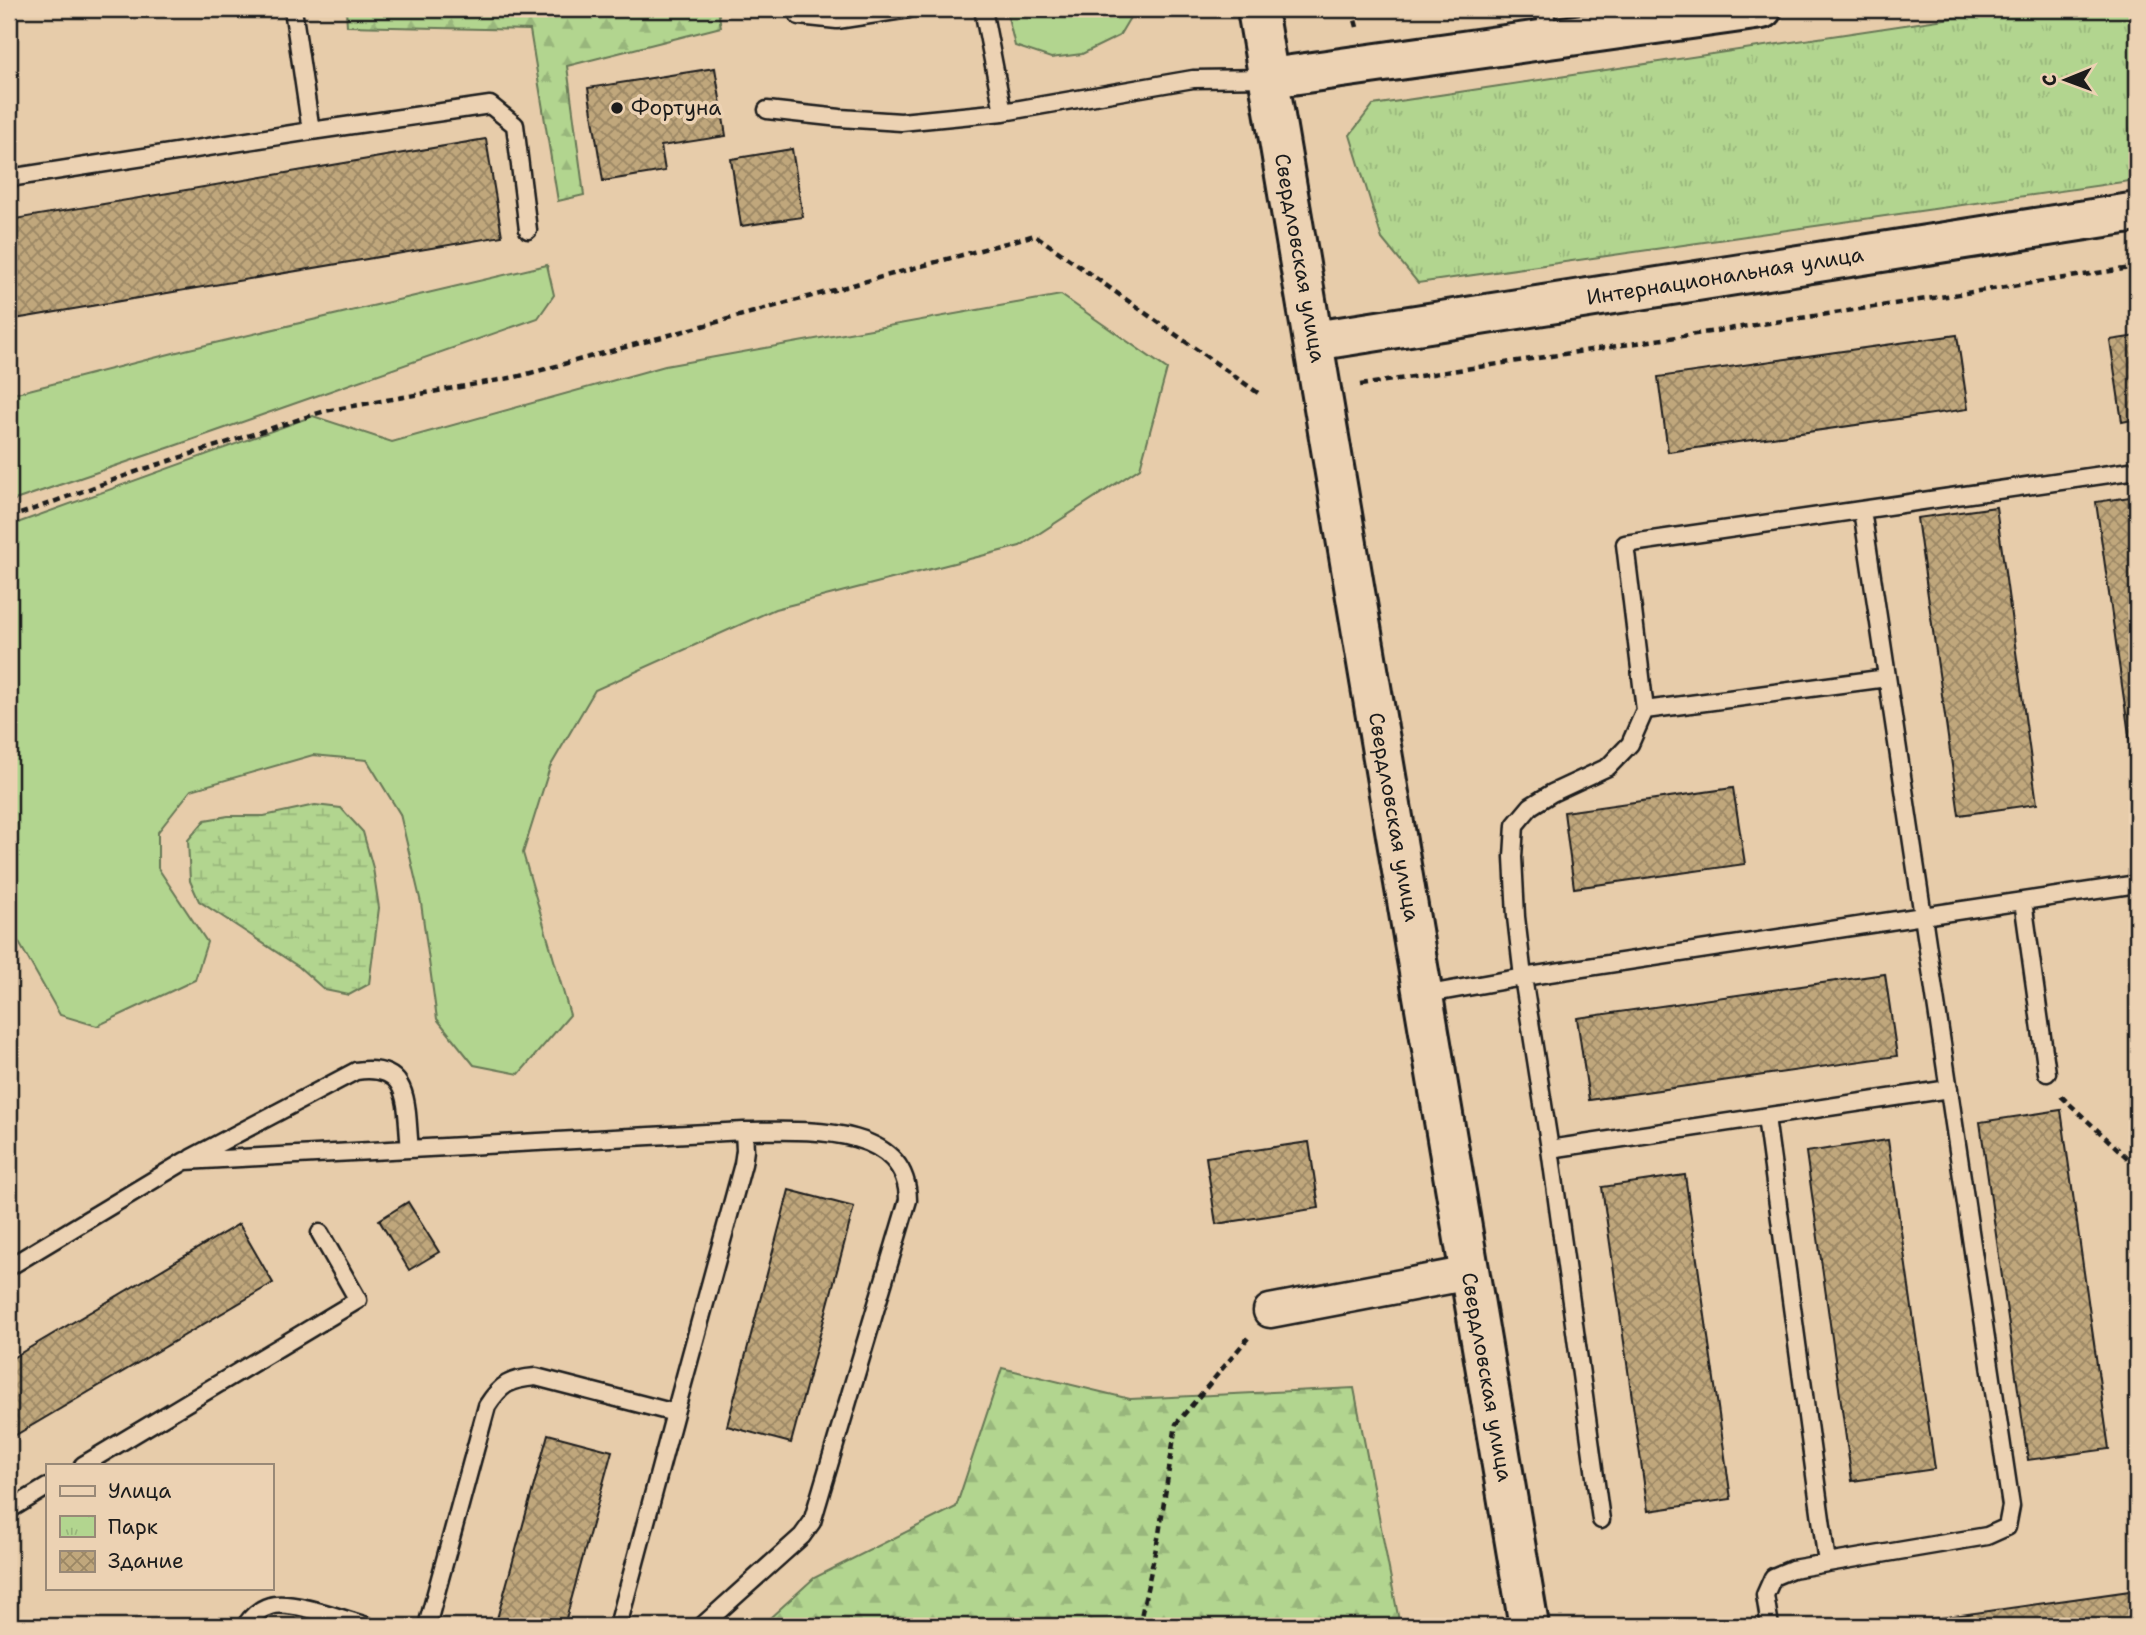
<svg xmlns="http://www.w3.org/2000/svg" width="2146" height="1635" font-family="'Shantell Sans',sans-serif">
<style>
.grass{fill:#b2d58f;stroke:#677856;stroke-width:2}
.forest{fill:url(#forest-firs);stroke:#677856;stroke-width:2}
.wetland{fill:url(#wetland-marsh);stroke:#677856;stroke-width:2}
.park{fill:url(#park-tufts);stroke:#677856;stroke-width:2}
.building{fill:url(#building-cross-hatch);stroke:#1c1c1c;stroke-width:2}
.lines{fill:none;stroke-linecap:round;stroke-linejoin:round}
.lane-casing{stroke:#1c1c1c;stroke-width:21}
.street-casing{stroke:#1c1c1c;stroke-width:37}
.secondary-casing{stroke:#1c1c1c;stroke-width:44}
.path{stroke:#1c1c1c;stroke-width:4.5;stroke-dasharray:7 5;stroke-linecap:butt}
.lane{stroke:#ecd2b3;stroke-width:16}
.street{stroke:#ecd2b3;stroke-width:32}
.secondary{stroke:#ecd2b3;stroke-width:38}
.poi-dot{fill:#1c1c1c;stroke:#ecd2b3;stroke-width:2.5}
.labels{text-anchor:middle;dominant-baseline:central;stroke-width:7;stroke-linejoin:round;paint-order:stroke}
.poi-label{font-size:21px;fill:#1c1c1c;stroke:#ecd2b3;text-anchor:start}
.street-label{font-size:21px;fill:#1c1c1c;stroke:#ecd2b3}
</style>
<defs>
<pattern id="forest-firs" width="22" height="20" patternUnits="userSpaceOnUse" patternTransform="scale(1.75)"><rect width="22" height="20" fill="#b2d58f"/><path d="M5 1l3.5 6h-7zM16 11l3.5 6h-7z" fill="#98b67b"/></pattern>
<pattern id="wetland-marsh" width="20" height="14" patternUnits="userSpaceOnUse" patternTransform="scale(1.75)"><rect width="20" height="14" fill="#b2d58f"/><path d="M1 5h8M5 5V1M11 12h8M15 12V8" fill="none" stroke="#98b67b"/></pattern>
<pattern id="park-tufts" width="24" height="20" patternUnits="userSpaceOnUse" patternTransform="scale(1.75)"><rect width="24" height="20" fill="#b2d58f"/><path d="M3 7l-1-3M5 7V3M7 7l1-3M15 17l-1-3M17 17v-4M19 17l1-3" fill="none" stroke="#98b67b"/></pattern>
<pattern id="building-cross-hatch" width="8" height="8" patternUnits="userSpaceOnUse" patternTransform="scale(1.75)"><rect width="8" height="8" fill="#c0a77c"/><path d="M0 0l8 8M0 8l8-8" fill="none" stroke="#9b8765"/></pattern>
</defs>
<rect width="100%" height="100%" fill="#e7ccaa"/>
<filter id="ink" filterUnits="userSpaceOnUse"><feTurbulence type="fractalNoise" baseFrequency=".0143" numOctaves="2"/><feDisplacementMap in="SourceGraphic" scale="14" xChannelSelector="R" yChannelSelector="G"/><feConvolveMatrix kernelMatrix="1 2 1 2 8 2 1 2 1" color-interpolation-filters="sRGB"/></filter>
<g filter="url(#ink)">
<path class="grass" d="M1006 9H1135L1119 36 1082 54 1051 58 1015 46Z
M547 265 554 295 538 318 174 446 9 502V395L189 349Z
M1061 295 1167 369 1140 468 1020 546 775 609 595 690 550 767 523 853 570 1015 519 1074 474 1065 437 1019 421 903 400 814 367 760 313 755 191 790 158 832V868L207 942 195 980 97 1026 60 1015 9 925V526L313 416 392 442 665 366Z"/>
<path class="forest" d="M346 9H718L721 27 567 66 584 195 558 201 530 30 347 26Z
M1002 1368 1130 1399 1354 1388 1400 1626H761L814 1578 956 1507Z"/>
<path class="wetland" d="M315 805 341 808 363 832 373 868 379 908 369 984 349 995 325 990 299 967 199 901 190 881 188 840 205 820 228 816H264Z"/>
<path class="park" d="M2066 9H2137V180L1418 283 1382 239 1350 135 1373 105 1978 14Z"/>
<path class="building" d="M715 68 726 136 661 146 665 171 603 181 588 88Z
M486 139 502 236 9 320V220Z
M792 149 803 217 741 226 731 159Z
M1957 335 1968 409 1668 452 1658 377Z
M2137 336V419L2122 422 2110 340Z
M2137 496V791L2096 502Z
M1996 507 2037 804 1959 815 1917 518Z
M1733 788 1745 864 1574 888 1564 812Z
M1885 974 1897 1056 1589 1100 1577 1018Z
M2061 1110 2109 1449 2028 1460 1980 1122Z
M1888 1140 1935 1469 1852 1481 1806 1152Z
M1309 1142 1319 1208 1216 1224 1206 1157Z
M1685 1175 1731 1499 1648 1511 1602 1187Z
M789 1190 854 1207 791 1443 727 1426Z
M408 1202 439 1252 409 1270 379 1220Z
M239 1224 273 1283 9 1439V1360Z
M548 1434 612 1451 564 1626H495Z
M2137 1590V1626H1883Z"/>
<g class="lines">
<g class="lane-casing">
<path id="lane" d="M293 9 311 131 490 105 515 125 528 230
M794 9 799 16 837 20 909 9
M983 9 1003 112
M1545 9 1548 39
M767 110 840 118 901 122 1003 112 1193 79 1270 78
M9 178 311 131
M1645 710 1887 678
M2023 901 2047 1073
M1423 995 1523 977 1923 916 1862 510
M1766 1117 1827 1563
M1550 1149 1949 1089
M191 1158 356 1071C413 1063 405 1106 410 1149
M9 1267 185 1161 744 1131C798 1131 907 1121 908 1200L812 1522 802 1536 702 1626
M83 1465 358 1300 320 1233
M9 1510 47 1487
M1601 1520 1550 1149 1523 977 1516 917 1513 857 1515 825 1531 806 1552 793 1608 767 1630 744 1645 710 1625 544 2137 470
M245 1626C251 1617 259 1609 270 1606 289 1599 346 1620 367 1626
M427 1626 487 1406C501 1384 510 1379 536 1377L675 1413 743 1164 745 1150 744 1131
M618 1626 675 1413
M1770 1626 1765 1595 1773 1577 1792 1569 1987 1536 2007 1527 2011 1506 1923 916 2137 884"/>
</g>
<g class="street-casing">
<path id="street" d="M1270 1311 1470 1273"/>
</g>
<g class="secondary-casing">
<path id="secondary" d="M1257 9 1529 1626
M1270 78 1762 9
M1314 341 2137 212"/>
</g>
<path class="path" d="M1352 9 1357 27
M1360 385 2137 267
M9 518 141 470 325 411 516 377 1035 235 1261 395
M2061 1096 2137 1167
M1139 1626 1159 1534 1176 1424 1248 1338"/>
<use href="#lane" class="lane"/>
<use href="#street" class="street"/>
<use href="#secondary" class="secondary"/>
</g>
</g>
<circle class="poi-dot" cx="617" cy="108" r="7"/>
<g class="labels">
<g class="poi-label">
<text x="631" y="108">Фортуна</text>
</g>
<g class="street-label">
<text transform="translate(1300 258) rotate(80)">Свердловская улица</text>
<text transform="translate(1725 276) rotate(-9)">Интернациональная улица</text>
<text transform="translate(1394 817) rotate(80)">Свердловская улица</text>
<text transform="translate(1487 1377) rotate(80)">Свердловская улица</text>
</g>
</g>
<rect width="2146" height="1635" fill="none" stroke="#ecd2b3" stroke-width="35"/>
<rect x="18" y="18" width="2111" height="1600" fill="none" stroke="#1c1c1c" stroke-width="2.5" filter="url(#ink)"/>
<rect x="46" y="1464" width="228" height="126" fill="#ecd2b3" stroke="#998977" stroke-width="2"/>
<rect x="60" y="1486" width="35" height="10" fill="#ecd2b3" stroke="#998977" stroke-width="2"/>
<text x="108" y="1498" font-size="21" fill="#1c1c1c">Улица</text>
<rect x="60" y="1516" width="35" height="21" fill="url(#park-tufts)" stroke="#998977" stroke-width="2"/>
<text x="108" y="1534" font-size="21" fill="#1c1c1c">Парк</text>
<rect x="60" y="1551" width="35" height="21" fill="url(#building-cross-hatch)" stroke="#998977" stroke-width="2"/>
<text x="108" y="1568" font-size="21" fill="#1c1c1c">Здание</text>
<g transform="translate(2066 80) rotate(269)" stroke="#ecd2b3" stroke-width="5" paint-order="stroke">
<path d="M0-5L12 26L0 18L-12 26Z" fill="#1c1c1c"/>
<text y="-10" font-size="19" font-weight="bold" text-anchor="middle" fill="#1c1c1c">С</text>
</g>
</svg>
